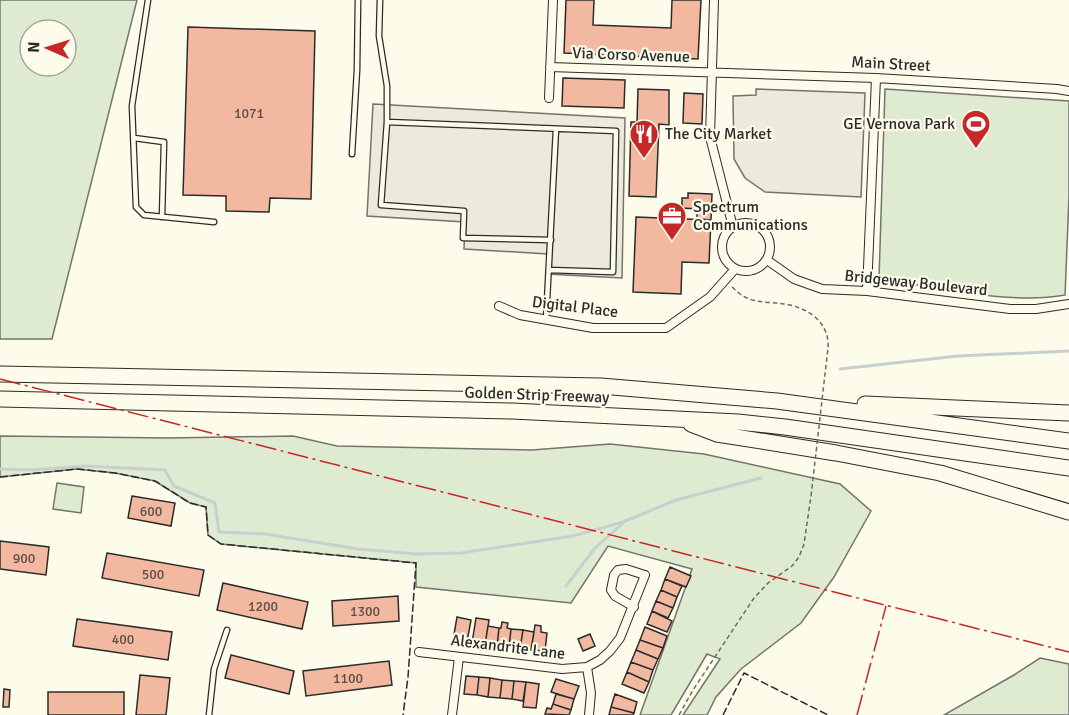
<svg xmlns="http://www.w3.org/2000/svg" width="1069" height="715" font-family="Signika,sans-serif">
  <rect width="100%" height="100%" fill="#fdfbea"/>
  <path fill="#deebd1" stroke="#74746e" stroke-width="1.5" fill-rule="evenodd" d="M0 0H137L52 339H0ZM30 30H66V66H30Z
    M885 89 1069 101V197L1065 295C1009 305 936 287 879 279Z
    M0 436 169 438 293 436 337 446 532 450 610 444 704 454 840 484 871 511 834 577 801 623 741 669 716 697 707 715H683L720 659 707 654 671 715H640L692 569 608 546 571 603 416 587V563L221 544 208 535 206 507 190 503 155 481 115 473 77 469 0 477Z
    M57 483 84 487 81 513 53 509Z
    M1040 658 1069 664V715H944L1014 675Z"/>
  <path fill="#eceadb" stroke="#74746e" stroke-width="1.5" d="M756 89 865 93 861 197 765 192 745 178 734 159 733 96 756 95Z
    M373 104 625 118 622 278 547 274 548 254 464 249 465 222 367 216Z"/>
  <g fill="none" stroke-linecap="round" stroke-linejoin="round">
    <path stroke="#c7d0d0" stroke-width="3" d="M840 369 958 356 1069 351
      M0 469 31 470 86 466 165 470 174 486 215 503 219 532 265 534 358 549 417 554 461 553 573 536 623 522 676 500 761 478
      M566 586 595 548 622 524"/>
  </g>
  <path fill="#f2b8a0" stroke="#2b2b2b" stroke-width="1.5" d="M566 0H594L593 25 671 28 672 0H701L698 59 564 53Z
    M188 27 315 31 311 199 270 198 269 212 226 211V196L183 195Z
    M563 78 625 80 624 108 562 106Z
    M638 89 669 90V125L659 124 656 197 629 196 631 122H637Z
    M684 93 703 94 702 124 683 123Z
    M688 193 712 194 711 220 697 219V209L682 208V198H688Z
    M636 217 711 220 709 263 682 262 681 294 633 292Z
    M132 496 175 503 171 526 128 518Z
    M0 541 49 547 46 575 0 569Z
    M107 553 204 570 199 596 102 578Z
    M670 567 691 576 686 587 665 579Z
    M665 579 682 586 677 597 661 590Z
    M223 583 308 602 302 629 217 610Z
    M661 590 677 597 673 608 656 601Z
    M398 596 399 621 333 626 332 601Z
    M656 601 673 608 668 618 652 611Z
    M652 611 672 621 667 632 647 624Z
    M457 617 471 620 467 642 453 640Z
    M476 618 489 620 485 645 472 643Z
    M77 619 172 632 168 660 73 646Z
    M502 622 508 623 507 628 511 629 509 647 497 646 499 628H501Z
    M535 625 541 626V632L547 633 545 651 531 650Z
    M488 626 499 628 497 646 485 645Z
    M645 627 667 636 663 648 640 640Z
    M511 629 523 630 520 649 509 647Z
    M523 630 534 632 531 650 520 649Z
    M590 634 595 646 583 651 578 639Z
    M640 640 663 648 658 659 636 650Z
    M636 650 658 659 653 670 631 662Z
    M231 655 294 671 289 694 225 678Z
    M389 661 392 685 306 696 303 671Z
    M631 662 653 670 649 682 627 672Z
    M627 672 649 682 644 693 622 684Z
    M140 675 170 678 166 715H136Z
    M466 676 479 677 477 695 464 694Z
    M479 677 490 678 488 697 477 695Z
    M490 678 502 680 500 698 488 697Z
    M556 679 579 686 574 699 551 692Z
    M502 680 514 681 512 699 500 698Z
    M514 681 526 682 523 701 512 699Z
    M526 682 539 684 536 708 523 707Z
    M4 689 10 690 9 707H3Z
    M48 692H124V715H48Z
    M556 694 574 699 571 710 553 704Z
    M615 694 637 702 634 713 611 707Z
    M553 704 571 710 569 715 545 714 547 708 551 709Z
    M611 707 634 713 633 715H609Z"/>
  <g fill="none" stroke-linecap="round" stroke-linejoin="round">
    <g stroke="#2b2b2b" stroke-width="7">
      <path id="lane" d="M148 0 132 106 136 207 144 215 214 222
        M380 0 379 36 387 86V122
        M134 138 164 142 162 217
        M352 154 357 70 358 0
        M549 270 613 272 616 131 387 122 381 205 464 211 463 238 551 240
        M546 320 556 129
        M209 715 214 669 227 630"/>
    </g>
    <g stroke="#2b2b2b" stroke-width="10">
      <path id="street" d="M714 0 710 137 733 227
        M550 67 876 78 1057 89 1069 91
        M549 98 553 0
        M722 247a24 24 0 1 1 48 0a24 24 0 1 1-48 0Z
        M767 260 794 279 822 289 867 291 1010 309H1036L1069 304
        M867 291 876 78
        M499 306 520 315 593 328H666L710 297 735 269
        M419 652 562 669 587 667 600 660 610 651 620 638 645 575 626 569 618 570 614 575 611 590 615 596 634 607
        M587 667 591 693 589 715
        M452 715 459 657"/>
    </g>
    <g stroke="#2b2b2b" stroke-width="17">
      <path id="highway" d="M0 374 601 386 777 401 1069 441
        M0 399 512 411 738 422 785 427 1069 468
        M865 404 1069 413
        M691 424 717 434 836 453 940 473 1069 512"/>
    </g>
    <path stroke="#6a6964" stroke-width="1.5" stroke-dasharray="4.5 3" stroke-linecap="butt" d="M732 287C737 291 741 296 747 298 758 303 772 302 784 304 807 307 830 322 828 348
      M679 715 693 690 754 598 768 583 792 566 799 557 804 544 811 496"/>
    <use href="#lane" stroke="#fdfbea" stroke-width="4.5"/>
    <use href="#street" stroke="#fdfbea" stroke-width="8"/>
    <use href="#highway" stroke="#fdfbea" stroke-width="15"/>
    <path stroke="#6a6964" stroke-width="1.5" stroke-dasharray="4.5 3" stroke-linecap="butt" d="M811 496 828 348"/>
    <path stroke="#2b2b2b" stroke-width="1.5" stroke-dasharray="8 3" stroke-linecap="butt" d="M0 477 77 469 115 473 155 481 190 503 206 507 208 535 221 544 416 563 408 677 403 715
      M723 715 744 673 828 715"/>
    <path stroke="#c62828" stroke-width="1.5" stroke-dasharray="21 4.5 3 4.5" stroke-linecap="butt" d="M0 379 1069 652
      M857 715 886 606"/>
  </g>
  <defs>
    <g id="stadium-pin" transform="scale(1.5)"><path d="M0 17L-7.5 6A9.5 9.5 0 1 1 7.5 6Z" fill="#c62828" stroke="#fdfbea"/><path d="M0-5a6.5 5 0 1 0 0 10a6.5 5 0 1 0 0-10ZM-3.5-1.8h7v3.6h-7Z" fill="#fff"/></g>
    <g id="restaurant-pin" transform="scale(1.5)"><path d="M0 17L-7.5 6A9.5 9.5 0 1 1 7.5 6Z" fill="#c62828" stroke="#fdfbea"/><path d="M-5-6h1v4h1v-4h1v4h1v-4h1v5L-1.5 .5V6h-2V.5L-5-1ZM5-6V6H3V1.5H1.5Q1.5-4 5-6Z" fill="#fff"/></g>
    <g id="office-pin" transform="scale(1.5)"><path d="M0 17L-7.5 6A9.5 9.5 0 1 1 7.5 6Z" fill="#c62828" stroke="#fdfbea"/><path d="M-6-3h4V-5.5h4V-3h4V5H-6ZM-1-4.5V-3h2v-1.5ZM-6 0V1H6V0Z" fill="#fff"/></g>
  </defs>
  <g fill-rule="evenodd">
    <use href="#stadium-pin" x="976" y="124"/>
    <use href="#restaurant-pin" x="644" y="134"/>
    <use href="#office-pin" x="672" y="216"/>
  </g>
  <g text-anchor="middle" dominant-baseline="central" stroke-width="4.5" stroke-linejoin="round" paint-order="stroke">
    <g font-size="14" fill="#5d4e48">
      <text x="249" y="113">1071</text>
      <text x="151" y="511">600</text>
      <text x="24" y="558">900</text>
      <text x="153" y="574">500</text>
      <text x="263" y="606">1200</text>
      <text x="365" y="611">1300</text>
      <text x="123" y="639">400</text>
      <text x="348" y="678">1100</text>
    </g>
    <g font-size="16" fill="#2b2b2b" stroke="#fdfbea">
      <text transform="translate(631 55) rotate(2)">Via Corso Avenue</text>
      <text transform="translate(891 64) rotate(3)">Main Street</text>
      <text transform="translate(916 283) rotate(6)">Bridgeway Boulevard</text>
      <text transform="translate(575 307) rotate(7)">Digital Place</text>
      <text transform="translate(537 395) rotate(2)">Golden Strip Freeway</text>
      <text transform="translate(508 647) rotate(7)">Alexandrite Lane</text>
    </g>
    <g font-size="16" fill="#2b2b2b" stroke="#fdfbea" text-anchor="start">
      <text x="955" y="124" text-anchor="end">GE Vernova Park</text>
      <text x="665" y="134">The City Market</text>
      <text x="693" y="207">Spectrum<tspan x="693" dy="18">Communications</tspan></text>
    </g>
  </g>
  <g transform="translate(48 48) rotate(273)"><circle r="28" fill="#fdfbea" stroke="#a9a89e" stroke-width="1.5"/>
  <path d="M0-4.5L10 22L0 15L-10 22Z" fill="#c62828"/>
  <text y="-9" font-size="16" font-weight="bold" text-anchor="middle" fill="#2b2b2b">N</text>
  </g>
</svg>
